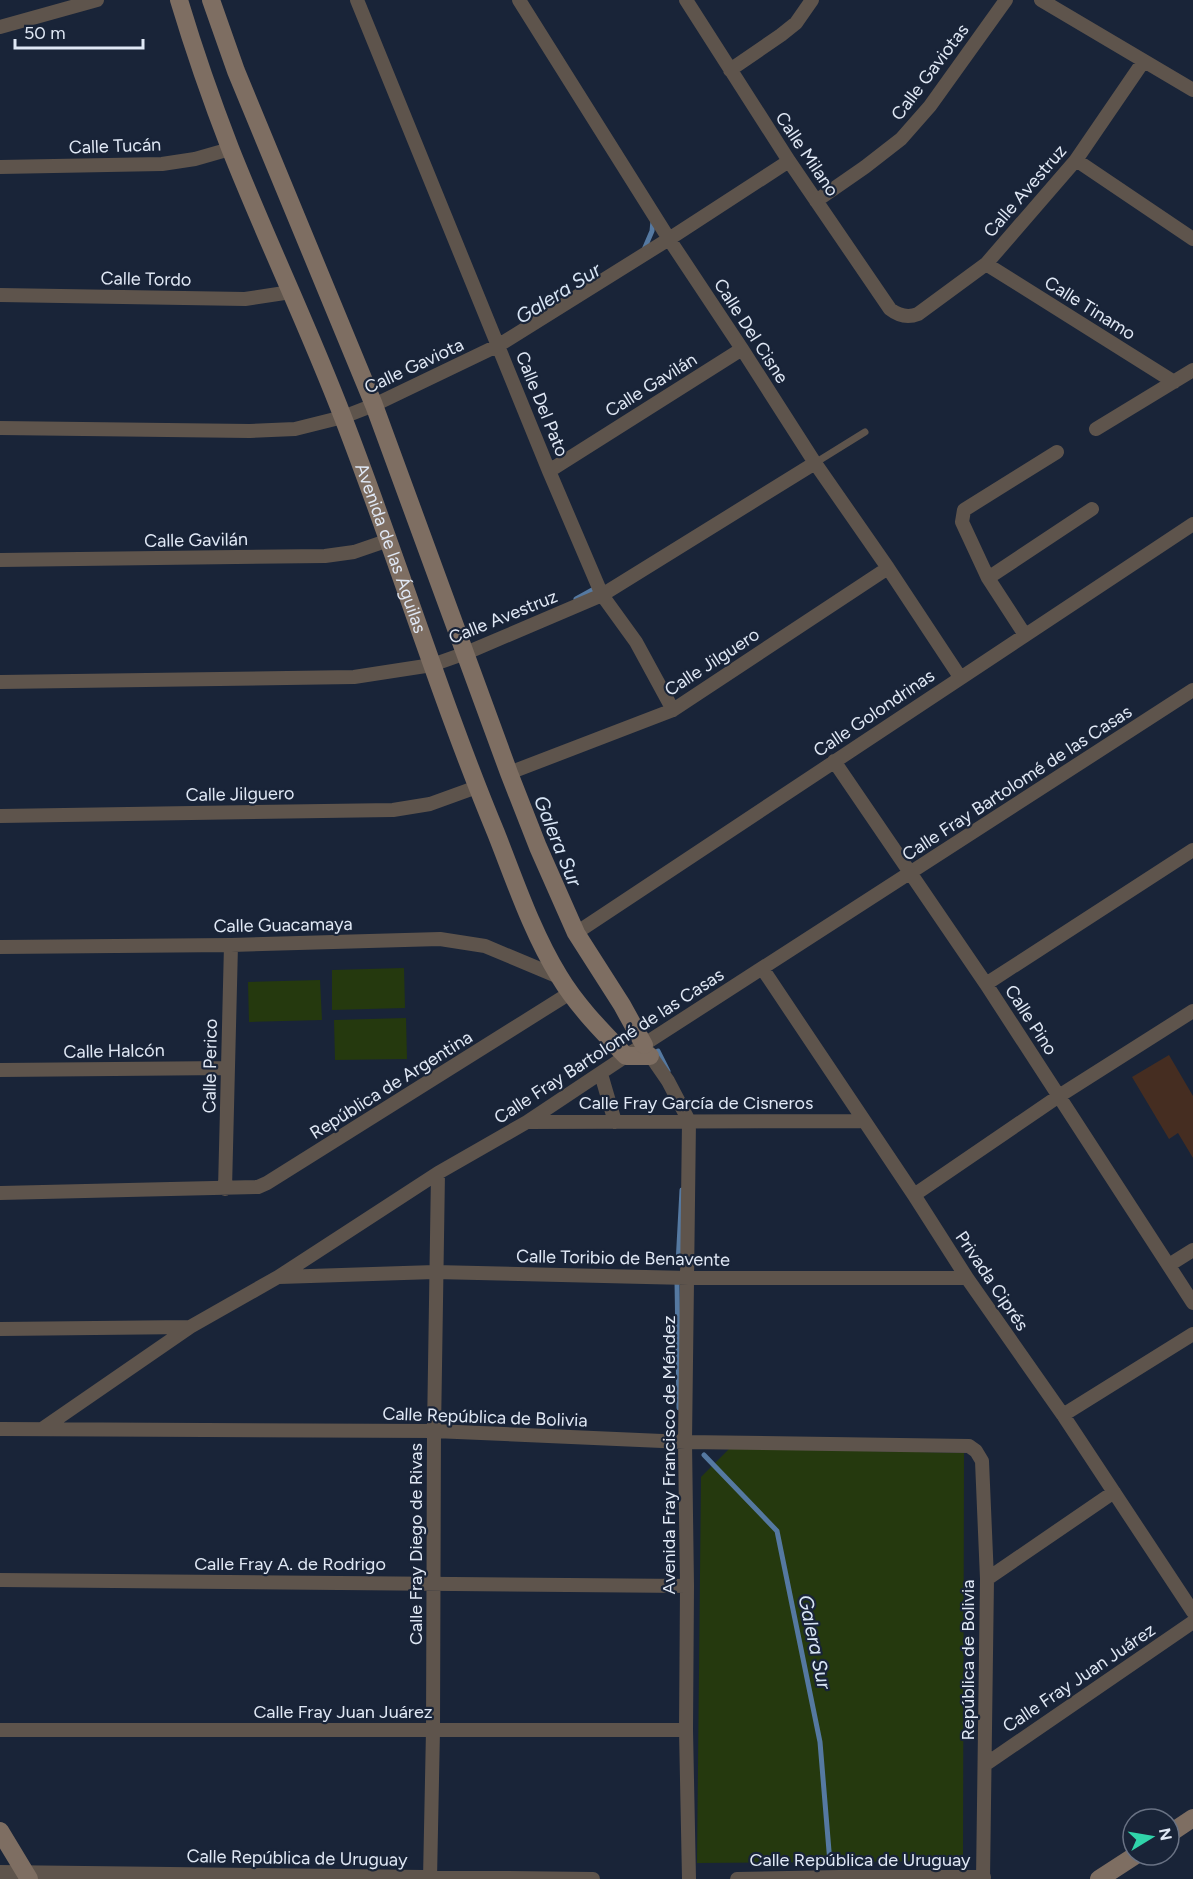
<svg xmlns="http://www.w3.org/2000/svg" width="1193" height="1879" font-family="Figtree,sans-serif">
  <rect width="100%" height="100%" fill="#192438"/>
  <path fill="#25390e" d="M404 968 405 1008 332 1010V970Z
    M320 980 322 1020 249 1022 248 982Z
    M406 1018 407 1059 335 1060 334 1020Z
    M730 1448 964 1453 963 1861 697 1863 701 1477Z"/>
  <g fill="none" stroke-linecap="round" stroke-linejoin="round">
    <path stroke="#5579a1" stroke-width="5" d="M643 252 652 231 653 221
      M576 599 596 588
      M658 1051 668 1071
      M678 1264 682 1190
      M677 1281 679 1408
      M704 1455 777 1531 820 1742 830 1863"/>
  </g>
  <path fill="#452d21" d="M1169 1055 1193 1096V1158L1178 1133 1169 1139 1132 1077Z"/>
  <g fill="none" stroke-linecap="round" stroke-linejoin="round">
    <path stroke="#5e544c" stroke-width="7" d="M815 463 865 432"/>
    <path stroke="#5e544c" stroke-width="14" d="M357 0 549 471 602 595 636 642 673 710
      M519 0 669 239 742 349 815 463 888 568 960 677
      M686 0 789 161 890 309C899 316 908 318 918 314L986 264 1076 160 1143 62
      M1041 0 1193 90
      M0 27 97 0
      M730 70 781 35 796 23 812 0
      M1076 160 1193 239
      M0 167 162 164 195 159 230 149
      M816 201 865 167 901 139 930 106 1006 0
      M986 264 1174 382
      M0 295 245 299 291 292
      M0 428 250 431 295 429 343 417 374 405 499 345 669 239 789 161
      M1096 429 1193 370
      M549 471 742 349
      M0 560 325 556 354 552 389 540
      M988 578 1092 509
      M1025 635 988 578 962 522 964 510 1057 452
      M0 682 354 677 432 665 466 653 602 595 815 463
      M834 761 986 984 1193 1303
      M509 773 673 710 888 568
      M0 816 393 810 430 804 477 787
      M576 933 1193 524
      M0 947 231 945 440 939 485 946 559 977
      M762 968 914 1195 967 1278 1063 1415 1193 1612
      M986 984 1193 850
      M646 1049 668 1081 689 1121 685 1442 687 1586 686 1730 689 1879
      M0 1070 228 1068
      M601 1074 615 1122
      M527 1122 864 1121
      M225 1189 231 945
      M0 1193 258 1187 267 1183 570 993
      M914 1195 1059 1096 1193 1011
      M1169 1265 1193 1250
      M279 1277 435 1272 688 1278H967
      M0 1329 190 1327
      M1063 1415 1193 1334
      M0 1429 434 1431 685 1442 969 1446 976 1451 982 1461 987 1579 983 1879
      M42 1429 190 1327 278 1277 438 1173 527 1122 626 1056 1193 690
      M987 1579 1114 1492
      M0 1580 687 1586
      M0 1730H686
      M986 1764 1193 1622
      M0 1872 593 1879
      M430 1879 433 1730 434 1431 438 1173
      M737 1879 840 1877H984"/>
    <g stroke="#7e6e62" stroke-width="18">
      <path id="s1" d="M179 0C194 50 211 99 230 148 266 239 309 328 344 420 397 557 440 698 496 833 515 881 532 932 559 976 577 1006 602 1031 626 1056H650"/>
      <path d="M211 0 236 71 374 405 509 773 538 847 576 933 622 1005 644 1045"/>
      <path d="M0 1831 29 1879"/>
      <path d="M1169 1834 1193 1818"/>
      <path d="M1099 1879 1136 1855"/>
    </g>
  </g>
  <g text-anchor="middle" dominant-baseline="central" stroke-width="4.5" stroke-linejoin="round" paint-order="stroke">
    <g font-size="18" fill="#e0e8f5" stroke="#192438">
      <text transform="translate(930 72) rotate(-53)">Calle Gaviotas</text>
      <text transform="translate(115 146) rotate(-2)">Calle Tucán</text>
      <text transform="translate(807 154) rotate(56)">Calle Milano</text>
      <text transform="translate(1025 191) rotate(-49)">Calle Avestruz</text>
      <text transform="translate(146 279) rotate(1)">Calle Tordo</text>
      <text transform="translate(1090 308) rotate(32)">Calle Tinamo</text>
      <text transform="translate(751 331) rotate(57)">Calle Del Cisne</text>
      <text transform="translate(414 366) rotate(-25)">Calle Gaviota</text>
      <text transform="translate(651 385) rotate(-32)">Calle Gavilán</text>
      <text transform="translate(542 404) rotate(68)">Calle Del Pato</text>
      <text transform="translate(196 540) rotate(-1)">Calle Gavilán</text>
      <text stroke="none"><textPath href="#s1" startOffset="588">Avenida de las Águilas</textPath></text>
      <text transform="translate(503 617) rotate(-22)">Calle Avestruz</text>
      <text transform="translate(712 662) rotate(-33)">Calle Jilguero</text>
      <text transform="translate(874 713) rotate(-34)">Calle Golondrinas</text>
      <text transform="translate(1017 783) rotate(-33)">Calle Fray Bartolomé de las Casas</text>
      <text transform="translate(240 794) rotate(-1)">Calle Jilguero</text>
      <text transform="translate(283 925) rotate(-1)">Calle Guacamaya</text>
      <text transform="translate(1031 1020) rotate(57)">Calle Pino</text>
      <text transform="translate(609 1046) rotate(-33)">Calle Fray Bartolomé de las Casas</text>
      <text transform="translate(114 1051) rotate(-1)">Calle Halcón</text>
      <text transform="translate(210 1066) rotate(-89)">Calle Perico</text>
      <text transform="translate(391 1085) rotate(-32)">República de Argentina</text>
      <text x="696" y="1103">Calle Fray García de Cisneros</text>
      <text transform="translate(623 1258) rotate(1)">Calle Toribio de Benavente</text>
      <text transform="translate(992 1281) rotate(56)">Privada Ciprés</text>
      <text transform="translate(485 1417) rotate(2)">Calle República de Bolivia</text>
      <text transform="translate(669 1455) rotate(-90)">Avenida Fray Francisco de Méndez</text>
      <text transform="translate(416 1544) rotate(-90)">Calle Fray Diego de Rivas</text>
      <text x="290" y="1564">Calle Fray A. de Rodrigo</text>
      <text transform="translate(968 1660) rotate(-90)">República de Bolivia</text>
      <text transform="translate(1079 1678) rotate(-34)">Calle Fray Juan Juárez</text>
      <text x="343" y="1712">Calle Fray Juan Juárez</text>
      <text transform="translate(297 1858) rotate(1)">Calle República de Uruguay</text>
      <text x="860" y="1860">Calle República de Uruguay</text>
    </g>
    <g font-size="20" font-style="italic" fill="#d8e5f5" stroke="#192438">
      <text transform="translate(558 293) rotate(-32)">Galera Sur</text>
      <text transform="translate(558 841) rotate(68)">Galera Sur</text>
      <text transform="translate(815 1642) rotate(78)">Galera Sur</text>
    </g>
  </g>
  <g transform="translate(1151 1837) rotate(79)"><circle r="28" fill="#192438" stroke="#697284" stroke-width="1.5"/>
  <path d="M0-4.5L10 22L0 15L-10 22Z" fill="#30d4aa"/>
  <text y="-9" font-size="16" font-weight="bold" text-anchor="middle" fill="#e0e8f5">N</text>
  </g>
  <path d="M15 39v9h128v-9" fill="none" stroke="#e0e8f5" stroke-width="3"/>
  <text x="24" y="39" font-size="18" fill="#e0e8f5" stroke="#192438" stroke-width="4.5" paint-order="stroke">50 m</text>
</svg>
